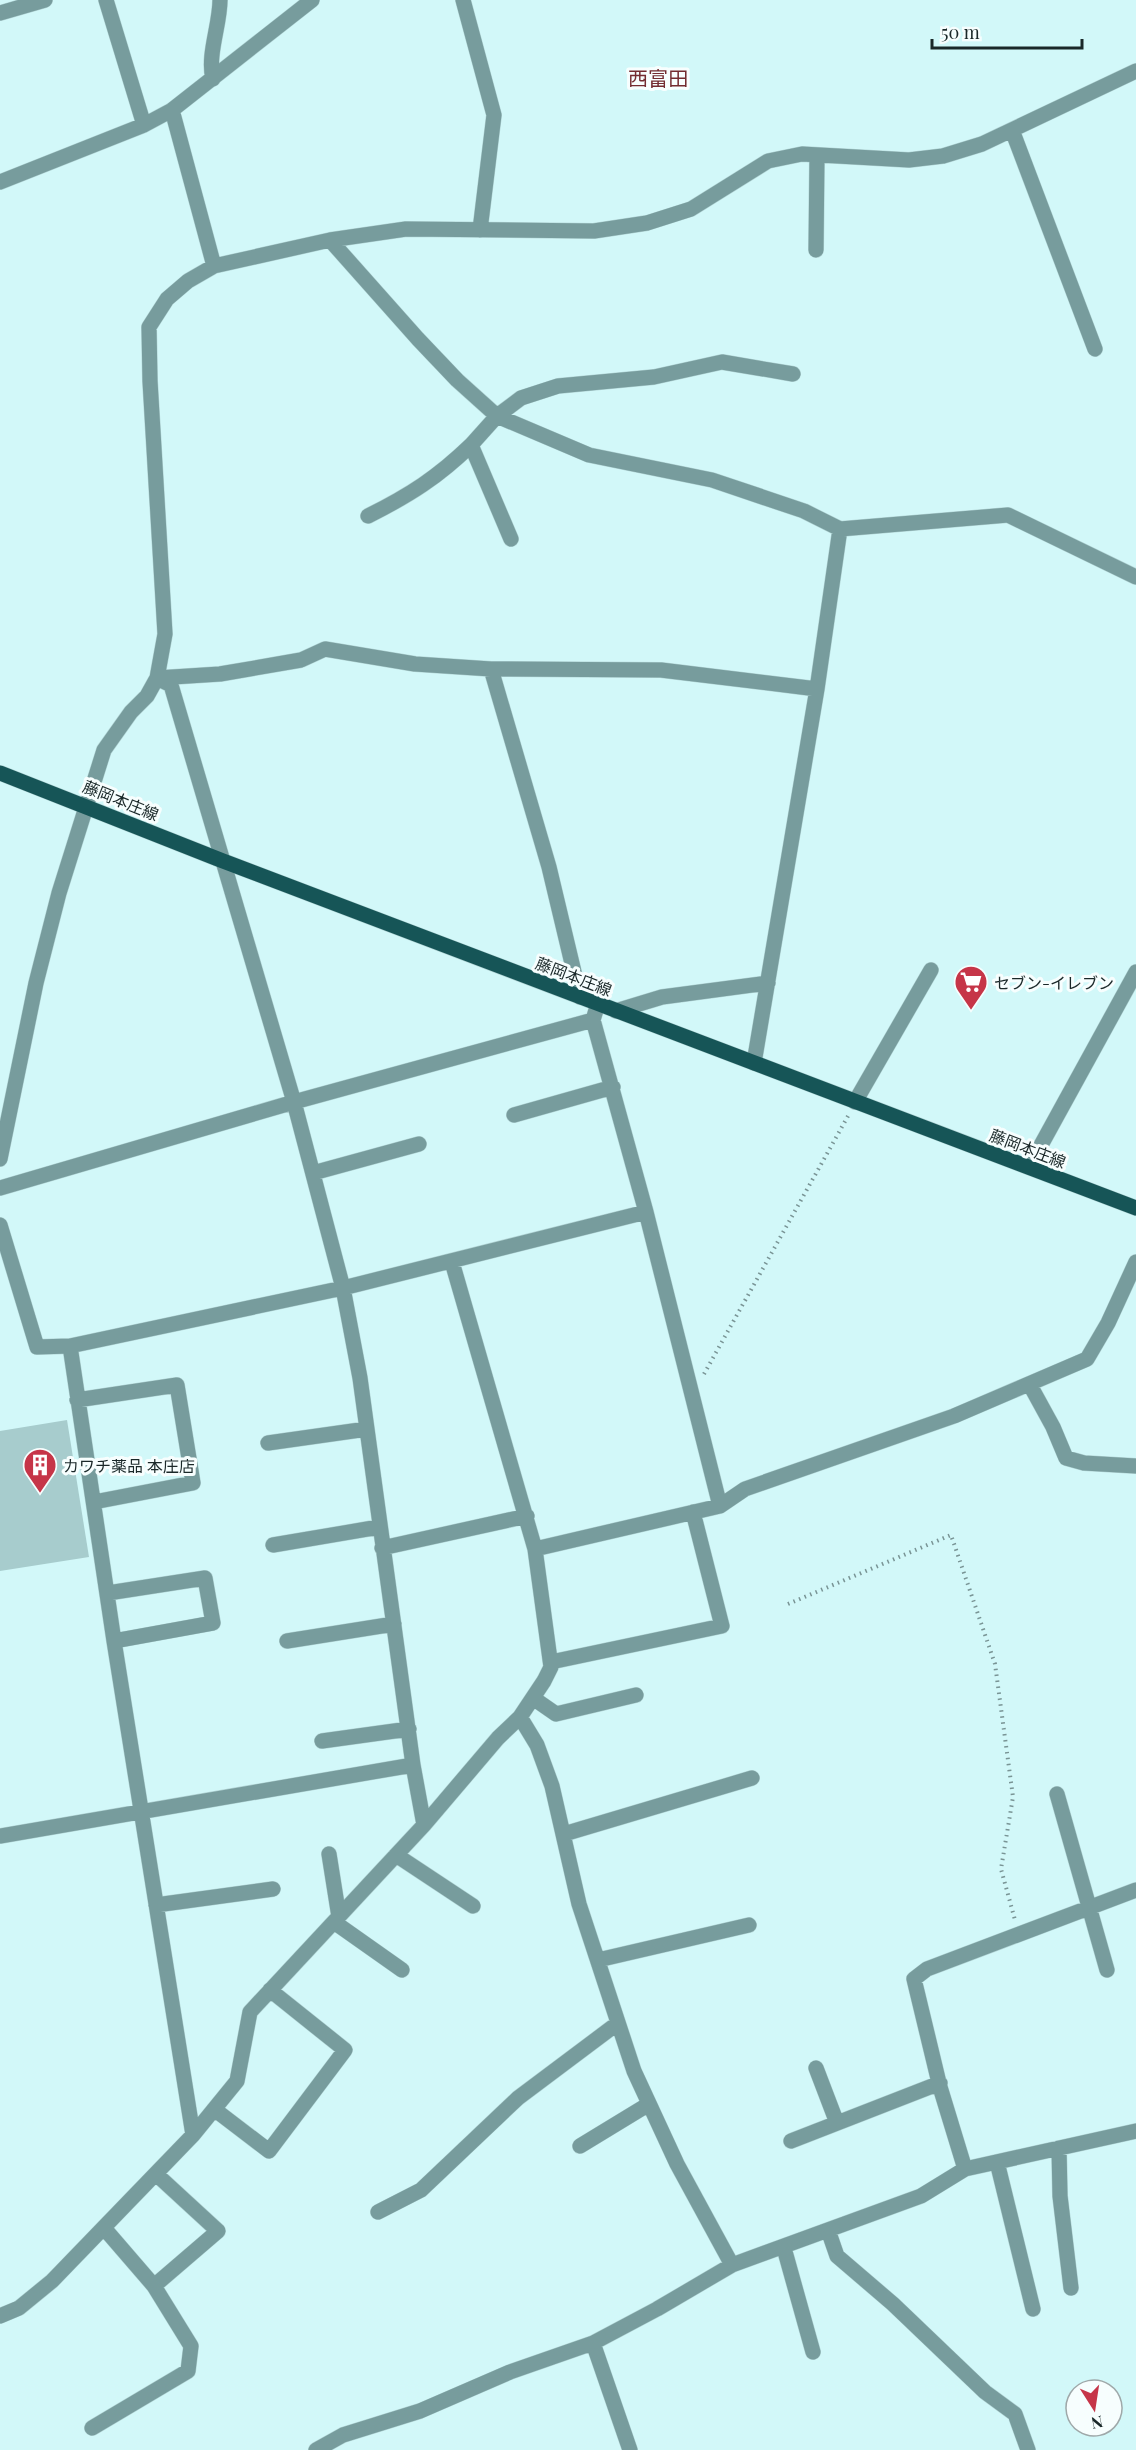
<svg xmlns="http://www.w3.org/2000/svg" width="1136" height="2450" font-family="'Playfair Display','Noto Sans JP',serif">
  <rect width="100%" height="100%" fill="#d2f8f9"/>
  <path fill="#a7cccd" d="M67 1420 89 1557 0 1571V1431Z"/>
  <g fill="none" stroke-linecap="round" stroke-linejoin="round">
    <g stroke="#b1d3d4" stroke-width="16">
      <path id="minor" d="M106 0 144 125
        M463 0 494 115 480 230
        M0 13 45 0
        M213 79C207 55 220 25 220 0
        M172 110 214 266
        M1012 130 1095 349
        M0 182 144 125 172 110 312 0
        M330 240 418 339 457 380 497 416 589 455 712 480 804 511 840 529 1008 515 1136 577
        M816 250 817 156
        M368 516C410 495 438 477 471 445
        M511 539 471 445 497 416 521 398 558 386 654 377 722 362 793 374
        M491 669 549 867 580 997
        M157 678 171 685 294 1102 343 1288 360 1378 413 1765
        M157 678 220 674 301 660 325 649 415 664 491 669 661 670 817 689
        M616 1011 662 997 768 983
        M754 1063 817 689 840 529
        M855 1102 931 970
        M514 1115 613 1087
        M0 1159 36 983 59 893 104 750 131 712 147 696 157 678 165 634 150 381 149 327 167 299 188 281 214 266 330 240 406 229 594 231 647 223 691 209 768 161 802 154 909 160 943 156 982 144 1136 71
        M1029 1167 1136 972
        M313 1173 419 1144
        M0 1188 294 1102 593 1020 596 1010
        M646 1212 720 1506
        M0 1225 37 1347 70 1346 114 1641 193 2135
        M70 1346 343 1288 646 1212 593 1020
        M1030 1385 1053 1427 1066 1458 1084 1463 1136 1466
        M77 1400 177 1385 193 1483 94 1502
        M268 1443 367 1429
        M273 1545 379 1527
        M382 1548 527 1516
        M535 1549 720 1506 745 1489 954 1416 1087 1359 1108 1323 1136 1262
        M108 1593 205 1578 213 1623 114 1641
        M287 1641 394 1624
        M551 1662 722 1626 693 1512
        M533 1698 556 1714 636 1695
        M520 1717 537 1745 552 1786 579 1904 634 2071 677 2164 732 2265
        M322 1741 409 1729
        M1057 1794 1107 1970
        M564 1834 752 1778
        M0 1836 413 1765 424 1825
        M329 1854 339 1917
        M396 1855 473 1906
        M156 1905 273 1889
        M334 1922 402 1970
        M598 1960 749 1925
        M816 2068 837 2123
        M214 2109 269 2151 345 2050 270 1990
        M791 2141 940 2083
        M580 2146 649 2104
        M1059 2148 1060 2196 1071 2288
        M997 2162 1033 2309
        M965 2169 940 2087 914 1979 927 1969 1136 1890
        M378 2212 421 2190 518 2098 618 2023
        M828 2230 837 2256 893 2304 985 2392 1015 2414 1028 2450
        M784 2248 813 2352
        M154 2286 218 2231 156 2174
        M0 2316 19 2308 52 2281 193 2135 237 2081 250 2012 424 1825 498 1738 520 1717 544 1681 551 1667 535 1549 452 1262
        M593 2343 630 2450
        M92 2428 188 2371 191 2346 154 2286 104 2228
        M316 2450 343 2435 420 2411 510 2372 593 2343 657 2309 732 2265 921 2196 965 2169 1136 2131"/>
    </g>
    <g stroke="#b1d3d4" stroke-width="16">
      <path id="major" d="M0 773 223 861 1136 1208"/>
    </g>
    <path stroke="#799495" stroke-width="4" stroke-dasharray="1.5 4.5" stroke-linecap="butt" d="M704 1374 848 1116
      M788 1604 951 1535 995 1664 1013 1797 1001 1869 1015 1920"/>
    <use href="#minor" stroke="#779c9d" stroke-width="15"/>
    <use href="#major" stroke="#165557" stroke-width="15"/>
  </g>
  <defs>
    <g id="supermarket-pin" transform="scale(1.725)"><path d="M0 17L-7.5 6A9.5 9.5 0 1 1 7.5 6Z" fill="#c63548" stroke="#f7fefe"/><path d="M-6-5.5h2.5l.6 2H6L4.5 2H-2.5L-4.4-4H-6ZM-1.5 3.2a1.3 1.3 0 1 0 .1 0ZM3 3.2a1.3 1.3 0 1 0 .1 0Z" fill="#fff"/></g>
    <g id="building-pin" transform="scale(1.725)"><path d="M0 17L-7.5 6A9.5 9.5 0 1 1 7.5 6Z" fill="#c63548" stroke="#f7fefe"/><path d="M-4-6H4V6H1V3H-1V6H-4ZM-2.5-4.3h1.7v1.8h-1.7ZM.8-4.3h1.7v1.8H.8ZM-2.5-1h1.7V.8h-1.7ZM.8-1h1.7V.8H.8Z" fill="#fff"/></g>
  </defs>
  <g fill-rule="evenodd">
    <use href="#supermarket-pin" x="971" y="982"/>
    <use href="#building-pin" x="40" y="1465"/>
  </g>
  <g text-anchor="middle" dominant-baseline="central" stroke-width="6" stroke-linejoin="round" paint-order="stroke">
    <g font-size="16" fill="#1a2829" stroke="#f7fefe">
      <text transform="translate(121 800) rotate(22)">藤岡本庄線</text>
      <text transform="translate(574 976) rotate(21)">藤岡本庄線</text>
      <text transform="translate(1028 1148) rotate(21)">藤岡本庄線</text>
    </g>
    <g font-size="16" fill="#1a2829" stroke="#f7fefe" text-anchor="start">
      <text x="994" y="982">セブン-イレブン</text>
      <text x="63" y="1465">カワチ薬品 本庄店</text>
    </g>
    <g font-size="20" fill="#732c31" stroke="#f7fefe">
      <text x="658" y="77">西富田</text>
    </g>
  </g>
  <g transform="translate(1094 2408) rotate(168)"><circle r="28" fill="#f7fefe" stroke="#9fa8a9" stroke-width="1.5"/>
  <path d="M0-4.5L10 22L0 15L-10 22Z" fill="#c63548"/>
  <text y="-9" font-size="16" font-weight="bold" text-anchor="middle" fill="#1a2829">N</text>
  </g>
  <path d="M932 39v9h150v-9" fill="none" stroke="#1a2829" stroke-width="3"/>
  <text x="941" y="39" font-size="18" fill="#1a2829" stroke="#f7fefe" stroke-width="4.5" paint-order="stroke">50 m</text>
</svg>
